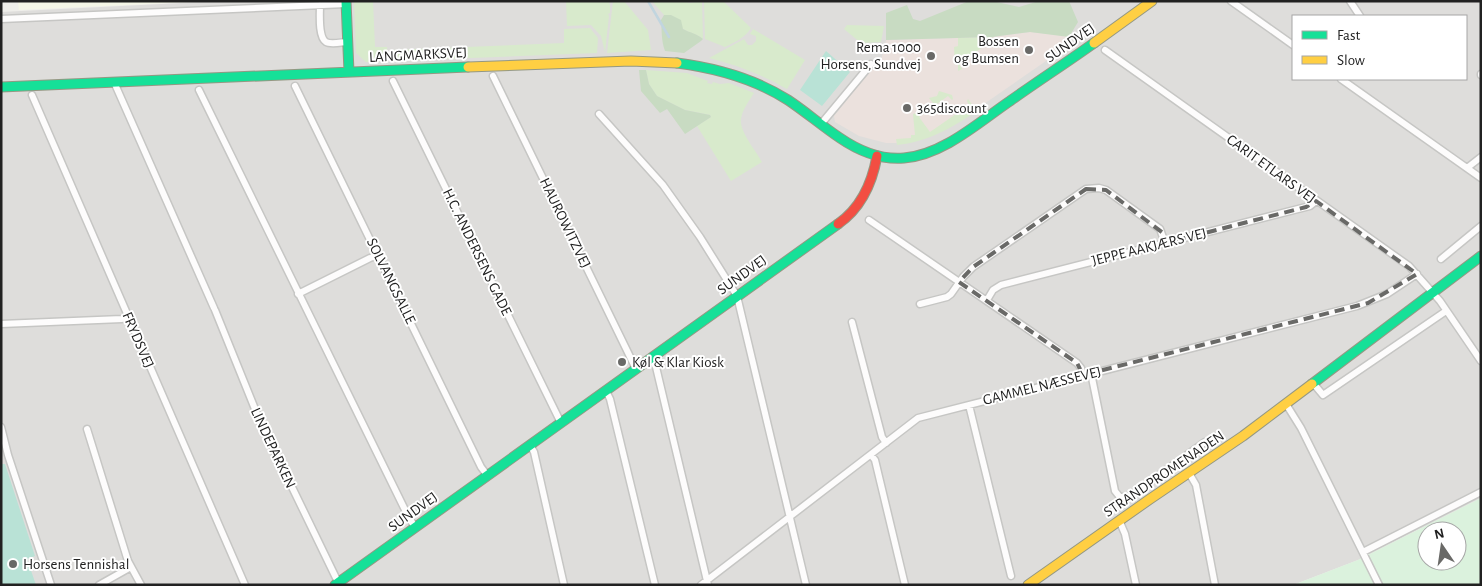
<svg xmlns="http://www.w3.org/2000/svg" width="1482" height="586" font-family="'Alegreya Sans',sans-serif">
  <rect width="100%" height="100%" fill="#efeeea"/>
  <path fill="#dedddb" fill-rule="evenodd" d="M221 1H1481V498L1358 560 1293 585H1V12ZM1293 16H1466V79H1293Z"/>
  <path fill="#ebe1dd" d="M1030 32 1067 36 1072 43 955 124 899 143H886L859 136 835 122 834 116 882 57 886 40 991 37Z"/>
  <path fill="#f5f6e7" d="M18 1H212L19 10Z"/>
  <path fill="#d8eacc" d="M354 1H373L375 47H387L388 61 366 62 356 53Z
    M566 1H611L609 3 610 5V13L608 14 609 16 605 52 601 36 591 25 567 26Z
    M613 1H624L648 30 651 50 607 53Z
    M652 1H686L689 3 702 1 703 39C697 34 693 34 687 31 680 28 676 20 671 15H664Z
    M704 1H723L751 28C745 38 735 42 725 47L705 39Z
    M847 25 884 26 881 42 861 43 844 29Z
    M590 28 598 38 597 53 393 61 392 50 564 43V29Z
    M753 29 805 60 787 89C763 75 737 65 709 58L744 39 748 45H752L756 41V36L750 34Z
    M992 37 994 39 959 64 962 69 958 71V65H955L954 47 958 46V38Z
    M646 70 687 73 708 81 707 83 712 84 713 82 720 84 729 83 754 93C749 101 742 110 741 119 739 131 756 151 762 162L731 181 697 126 711 117 710 115 685 110 657 96 649 84Z
    M939 91 952 95 953 99 952 100 948 96 919 117 930 132 969 105 967 101 968 99 977 111C952 128 927 142 897 145L896 139 911 138V135H915L913 114 917 113 933 103 929 98 937 96Z"/>
  <path fill="#c8dbc2" d="M969 1H992L1019 7 1039 1H1069L1078 22 1069 37 1030 32 992 37 886 40V13L907 5 913 19 920 21Z
    M664 15H671L681 20 683 29C690 33 696 33 703 39L701 41 684 53 665 51C661 40 662 31 661 20Z
    M639 70H646L649 84 657 96 685 110 710 115 711 117 685 134 667 109 660 113 641 91Z"/>
  <path fill="#dbf2dd" fill-rule="evenodd" d="M1481 498V585H1293L1358 560ZM1427 531H1457V561H1427Z"/>
  <path fill="#b9e2d6" d="M826 51 850 72 822 106 800 90Z
    M1 464H5L35 556 27 559 36 585H1Z"/>
  <g fill="none" stroke-linecap="round" stroke-linejoin="round">
    <path stroke="#c1d5df" stroke-width="2.5" d="M648 1 669 37"/>
    <g stroke="#c6c6c4" stroke-width="9">
      <path id="street" d="M1231 1 1293 45
        M1350 1 1360 16
        M320 5C320 14 318 37 326 42 331 45 342 42 348 42
        M1 19 346 4
        M1105 50 1409 266 1440 301 1481 361
        M1481 74V75
        M493 76 636 369
        M1341 79 1481 178
        M393 81 561 423
        M114 82 214 308
        M295 86 481 467 487 475
        M199 90 409 518 415 527
        M32 95 245 585
        M599 114 663 185 700 237 737 296 806 585
        M821 124 871 64
        M1467 168 1481 157
        M869 220 1077 363 1081 368 1083 375
        M1441 259 1481 226
        M298 294 370 258 379 255
        M987 300 993 290 1001 285 1306 207 1310 206 1316 201
        M920 304 947 297 951 294 963 277 973 267 1086 189 1099 188 1106 190 1160 229 1165 243
        M215 310 259 419 338 582
        M852 322 882 437 886 443
        M1 324 122 319 128 317
        M651 358 656 367 708 585
        M1091 373 1115 491 1119 496 1125 498 1129 497 1205 442
        M1313 383 1323 395 1446 311
        M606 391 610 399 655 585
        M1286 404 1301 428 1379 585
        M969 405 1011 576
        M1 427 8 455 51 585
        M87 429 128 561 141 585
        M530 445 534 452 564 585
        M871 455 875 460 905 585
        M1189 473 1196 485 1215 585
        M1119 520 1125 534 1136 585
        M1363 552 1481 492
        M99 585 131 567
        M701 585 918 418 1357 306 1387 294 1417 274"/>
    </g>
    <g stroke="#949883" stroke-width="11">
      <path id="fast" d="M346 1 349 72
        M677 63C716 68 755 79 788 100 806 112 822 126 840 138 859 151 881 160 904 158 943 155 979 122 1010 101 1038 81 1066 63 1094 43
        M1 87 468 67
        M1312 384 1481 256
        M335 585 838 224"/>
    </g>
    <g stroke="#949883" stroke-width="11">
      <path id="slow" d="M1094 43 1152 1
        M468 67 631 61 677 63
        M1028 585 1150 499 1243 436 1312 384"/>
    </g>
    <g stroke="#949883" stroke-width="11">
      <path id="jam" d="M838 224C861 208 872 184 877 156"/>
    </g>
    <use href="#street" stroke="#fdfcfc" stroke-width="6"/>
    <use href="#fast" stroke="#16e098" stroke-width="9"/>
    <use href="#slow" stroke="#ffcf43" stroke-width="9"/>
    <use href="#jam" stroke="#f24e42" stroke-width="9"/>
  </g>
  <path fill="none" stroke="#696967" stroke-width="4" stroke-dasharray="10 6" stroke-linejoin="round" d="M1086 189 1106 190 1163 233 1166 243 1306 207 1316 201 1417 274 1368 303 1083 375 1077 363 959 282 973 267Z"/>
  <g fill="#696967" stroke="#fff" stroke-width="2">
    <circle cx="1029" cy="50" r="5"/>
    <circle cx="931" cy="56" r="5"/>
    <circle cx="907" cy="108" r="5"/>
    <circle cx="622" cy="362" r="5"/>
    <circle cx="13" cy="564" r="5"/>
  </g>
  <g text-anchor="middle" dominant-baseline="central" stroke-width="4" stroke-linejoin="round" paint-order="stroke">
    <g font-size="15" fill="#212121" stroke="#fff" text-anchor="start">
      <text x="1019" y="41" text-anchor="end">Bossen<tspan x="1019" dy="17">og Bumsen</tspan></text>
      <text x="921" y="47" text-anchor="end">Rema 1000<tspan x="921" dy="17">Horsens, Sundvej</tspan></text>
      <text x="917" y="108">365discount</text>
      <text x="632" y="362">Køl &amp; Klar Kiosk</text>
      <text x="23" y="564">Horsens Tennishal</text>
    </g>
    <g font-size="15" fill="#212121" stroke="#fff">
      <text transform="translate(1070 43) rotate(-35)">SUNDVEJ</text>
      <text transform="translate(418 55) rotate(-3)">LANGMARKSVEJ</text>
      <text transform="translate(1271 169) rotate(36)">CARIT ETLARS VEJ</text>
      <text transform="translate(565 223) rotate(64)">HAUROWITZVEJ</text>
      <text transform="translate(1149 247) rotate(-14)">JEPPE AAKJÆRS VEJ</text>
      <text transform="translate(477 252) rotate(64)">H.C. ANDERSENS GADE</text>
      <text transform="translate(742 275) rotate(-36)">SUNDVEJ</text>
      <text transform="translate(391 281) rotate(64)">SOLVANGSALLE</text>
      <text transform="translate(138 340) rotate(67)">FRYDSVEJ</text>
      <text transform="translate(1042 386) rotate(-14)">GAMMEL NÆSSEVEJ</text>
      <text transform="translate(273 448) rotate(65)">LINDEPARKEN</text>
      <text transform="translate(1164 474) rotate(-34)">STRANDPROMENADEN</text>
      <text transform="translate(413 512) rotate(-36)">SUNDVEJ</text>
    </g>
  </g>
  <rect width="1482" height="586" fill="none" stroke="#212121" stroke-width="5"/>
  <rect x="1292" y="15" width="175" height="65" fill="#ffffff" stroke="#a6a6a6"/>
  <rect x="1302" y="31" width="25" height="8" fill="#16e098" stroke="#a6a6a6"/>
  <text x="1337" y="40" font-size="15" fill="#212121">Fast</text>
  <rect x="1302" y="56" width="25" height="8" fill="#ffcf43" stroke="#a6a6a6"/>
  <text x="1337" y="65" font-size="15" fill="#212121">Slow</text>
  <g transform="translate(1442 546) rotate(347)"><circle r="24" fill="#ffffff" stroke="#a6a6a6"/>
  <path d="M0-4L9 19L0 12L-9 19Z" fill="#696967"/>
  <text y="-8" font-size="14" font-weight="bold" text-anchor="middle" fill="#212121">N</text>
  </g>
</svg>
